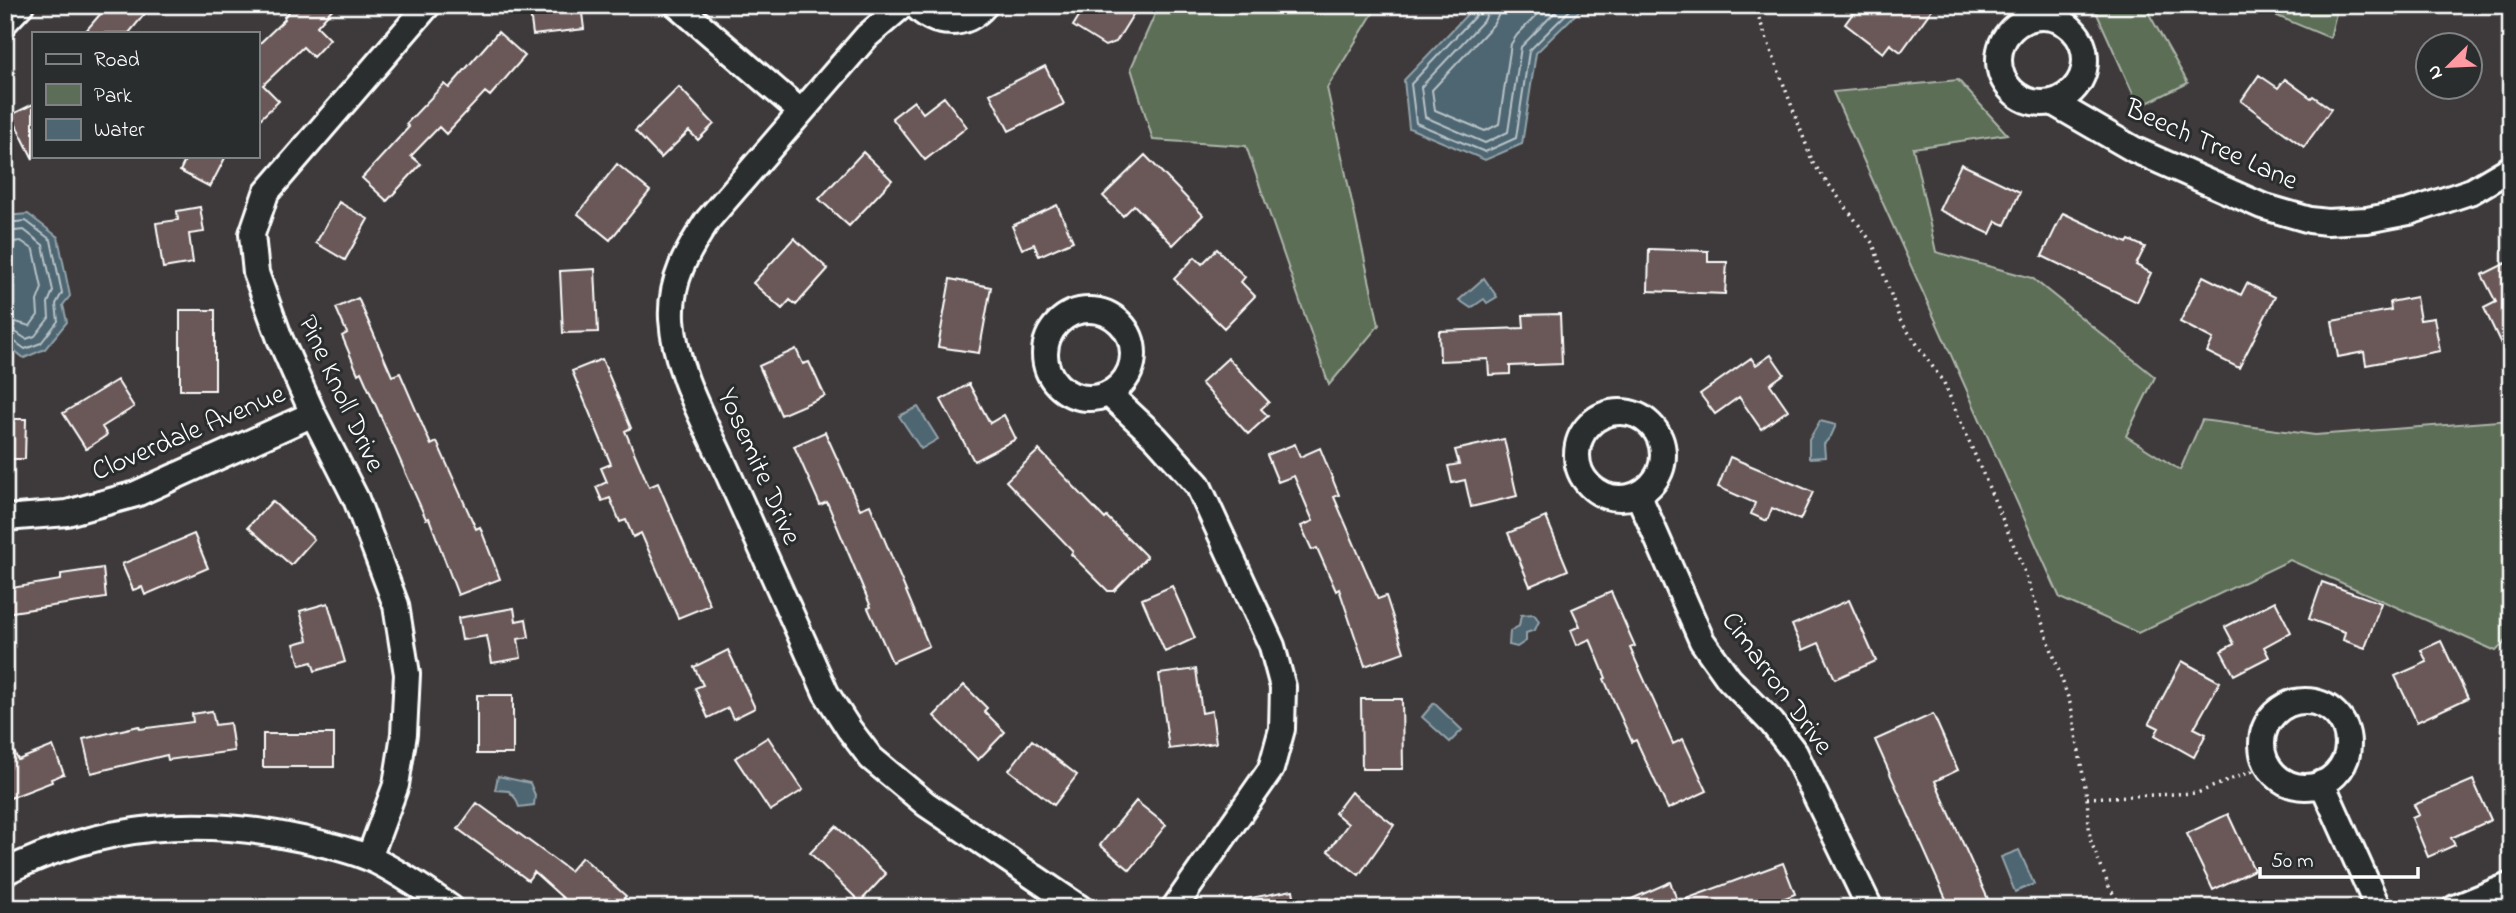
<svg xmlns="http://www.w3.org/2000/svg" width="2516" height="913" font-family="'Indie Flower',sans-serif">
  <rect width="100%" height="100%" fill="#3e3a3b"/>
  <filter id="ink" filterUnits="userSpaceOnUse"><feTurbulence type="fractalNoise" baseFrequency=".0143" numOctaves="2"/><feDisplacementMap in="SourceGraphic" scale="14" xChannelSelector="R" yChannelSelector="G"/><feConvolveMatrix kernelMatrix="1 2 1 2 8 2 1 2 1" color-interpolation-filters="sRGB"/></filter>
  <g filter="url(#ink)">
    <path fill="#5c6e57" stroke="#aeb6ab" stroke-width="2" d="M1159 5H1378L1327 88 1379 325 1329 385 1246 146 1153 140 1131 68Z
      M2093 5H2144L2188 83 2139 107Z
      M2251 5H2338L2330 38Z
      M1958 80 2007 134 1913 148 1936 252 2032 278 2155 377 2126 436 2180 470 2202 420 2315 435 2511 420V636L2496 651 2290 560 2138 633 2060 598 1833 92Z"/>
    <path fill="#4d6672" stroke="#94a3aa" stroke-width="2" d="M1476 5H1585L1536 53 1522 144 1485 160 1409 128 1404 80Z
      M28 214 58 237 70 296 63 305 67 322 45 349 24 358 5 343V216Z
      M1484 278 1497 297 1487 303 1484 299 1471 308 1459 300Z
      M918 407 938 439 921 449 899 416Z
      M1820 421 1836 425 1831 436 1824 444 1825 457 1809 458V440Z
      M1534 614 1539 621 1535 630 1526 633V641L1517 647 1509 645 1510 631 1519 626 1521 615Z
      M1434 703 1462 730 1450 742 1422 717Z
      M498 776 530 783 535 795 534 805 519 807 516 799 509 791 495 790Z
      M2019 850 2034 884 2015 892 2001 857Z"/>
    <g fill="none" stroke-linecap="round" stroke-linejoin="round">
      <path stroke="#b8c2c7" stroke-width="2" d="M1480 5 1478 13 1411 84 1416 123 1485 152 1516 138 1529 51 1575 5
        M1489 5 1485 19 1421 87 1425 117 1485 143 1508 132 1521 47 1562 5
        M1500 5 1498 16 1493 25 1432 90 1435 110 1485 131 1499 124 1511 44 1517 35 1547 5
        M5 223 26 221 51 240 62 293 56 304 58 321 41 343 25 349 11 339 5 338
        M5 232 24 230 43 245 53 291 48 303 49 318 35 336 26 339 14 331 5 329
        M5 243 21 241 34 250 42 288 37 301 38 315 30 326 5 319"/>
    </g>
    <path fill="#6b5858" stroke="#fff" stroke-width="2" d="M108 5H152L129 33H84Z
      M295 5H336L317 26 330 39 313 57 303 47 263 85 279 101 257 122V46L285 19 284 17Z
      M529 5H581L584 29 533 35Z
      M1086 5H1139L1116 42 1105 46 1073 26Z
      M1859 5H1935L1901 52 1890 44 1883 53 1845 24Z
      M498 32 525 56 490 96 485 92 446 134 439 127 411 156 421 164 387 201 362 178 409 127 406 124 444 84 449 88Z
      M1045 66 1064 104 1009 131 990 94Z
      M2259 75 2278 88 2285 79 2311 98 2313 96 2331 109 2304 147 2241 101Z
      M679 87 714 124 698 140 689 131 661 158 635 131Z
      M944 97 967 127 925 160 892 118 914 101 923 113Z
      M33 104V159L11 115Z
      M863 152 892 180 849 226 819 199Z
      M1145 155 1203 215 1173 245 1134 205 1123 216 1103 196Z
      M187 156H226L210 187 180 171Z
      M617 164 650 191 610 240 578 214Z
      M1961 164 2020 192 2005 225 1996 221 1990 234 1939 210Z
      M339 202 368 219 345 260 316 243Z
      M1057 205 1073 241 1039 256 1034 244 1022 249 1012 226Z
      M200 207 204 232 189 234 193 263 163 268 156 223 178 220 177 211Z
      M2063 213 2127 243 2129 240 2145 247 2136 265 2151 273 2137 302 2042 256Z
      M794 238 828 269 796 305 790 300 782 309 753 283Z
      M1217 249 1245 277 1241 282 1255 296 1224 328 1174 279 1195 257 1202 264Z
      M1649 249 1708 251V262H1727L1725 294 1648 291Z
      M2506 263 2511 274V365L2484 308 2496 302 2482 275Z
      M595 269 598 332 563 333 560 271Z
      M2203 276 2241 295 2247 283 2275 297 2239 368 2207 352 2213 339 2180 322Z
      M950 279 991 287 979 353 938 347Z
      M2416 297 2420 320 2434 318 2440 351 2366 365 2364 352 2338 357 2332 321 2391 310 2390 302Z
      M358 298 392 376 400 373 431 445 437 442 476 529 480 527 500 579 458 595 429 518 426 519 361 372 358 374 342 336 347 333 336 308Z
      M180 310H215V390H180Z
      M1560 314 1562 364 1510 366V374L1489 375 1488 359 1440 361 1439 331 1524 328 1523 315Z
      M796 349 803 364 809 362 825 396 781 415 759 366Z
      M1771 355 1784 374 1770 384 1788 410 1761 429 1739 397 1715 414 1700 394 1751 358 1756 365Z
      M1228 358 1269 402 1261 409 1268 416 1248 434 1201 383Z
      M602 359 631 428 625 431 649 487 658 483 710 605 678 618 641 533 633 537 626 520 620 522 610 498 602 501 596 487 607 482 601 468 611 464 572 371Z
      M117 380 134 407 102 427 107 435 86 449 63 413Z
      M969 384 990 423 1004 415 1016 439 974 461 941 400Z
      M5 419H26L25 459H5Z
      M825 432 860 509 870 505 929 646 892 662 868 608 871 607 827 502 820 505 794 446Z
      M1504 439 1517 496 1471 507 1465 480 1452 483 1448 466 1459 464 1455 450Z
      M1295 444 1300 457 1320 448 1339 495 1334 497 1378 599 1386 596 1404 652 1365 666 1339 589 1336 591 1317 548 1312 550 1301 526 1313 521 1294 476 1278 482 1267 455Z
      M1039 450 1105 519 1107 517 1147 557 1114 591H1108L1071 554 1073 551 1006 481Z
      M1730 457 1813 492 1800 520 1772 508 1767 521 1751 514 1755 503 1718 487Z
      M272 501 314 539 291 565 248 527Z
      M1546 517 1568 570 1530 586 1508 533Z
      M194 534 208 568 145 595 142 587 133 590 122 564Z
      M103 568 106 598 5 613V589L61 580V574Z
      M2322 582 2381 603 2365 648 2343 640 2345 632 2309 619Z
      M1172 586 1195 638 1165 652 1142 599Z
      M1611 592 1635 646 1630 648 1673 744 1683 739 1707 791 1668 809 1636 740 1632 742 1604 679 1606 678 1590 639 1577 645 1571 630 1580 626 1572 609Z
      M1849 600 1876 661 1835 679 1819 643 1803 650 1792 625Z
      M2275 601 2291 632 2264 647 2269 657 2234 675 2221 651 2234 644 2225 627Z
      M328 603 345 662 315 671 312 662 300 665 294 644 308 640 300 611Z
      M514 608 516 621 526 619 529 637 518 639 521 658 492 663 487 636 462 640 458 618Z
      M2441 641 2468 698 2417 722 2395 676 2427 662 2421 650Z
      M728 650 755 708 733 719 728 708 708 718 695 688 703 685 694 667Z
      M2182 661 2220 682 2194 728 2206 734 2194 757 2155 735 2159 728 2149 723Z
      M1196 669 1202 713 1212 711 1216 743 1169 749 1159 674Z
      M964 685 987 708 984 711 1005 732 978 760 934 716Z
      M477 695H513V754H477Z
      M1361 699H1402L1403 769H1362Z
      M212 711 215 725 230 723 234 751 168 760 167 755 91 773 83 739 139 726 140 729 193 722 192 714Z
      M1933 714 1958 770 1935 781 1992 908H1950L1875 740Z
      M5 733 18 760 53 746 64 774 51 779 52 782 5 800Z
      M263 734H334V767H263Z
      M768 737 803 790 770 811 735 758Z
      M1032 740 1077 775 1054 805 1009 770Z
      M2473 780 2491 820 2451 838 2455 845 2428 857 2412 818 2419 815 2414 805Z
      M1351 792 1394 825 1359 875 1328 851 1348 824 1335 813Z
      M1136 801 1166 825 1130 870 1100 845Z
      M477 803 570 871 582 857 626 896 616 908H574L534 872 528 880 458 829Z
      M2228 814 2254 870 2213 890 2186 834Z
      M836 826 886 874 860 902 810 853Z
      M1783 863 1795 894 1760 908H1611L1670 882 1678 902Z
      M1293 890 1296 908H1246L1245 899Z"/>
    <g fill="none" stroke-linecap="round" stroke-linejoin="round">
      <g stroke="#fff" stroke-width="30">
        <path id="minor" d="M677 5 800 111
          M903 5 867 36 707 221C687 252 670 280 672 319 675 371 705 422 726 469 759 543 793 618 826 693L849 729 871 758 926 804 1080 908
          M915 5C934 27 966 28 985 5
          M1999 60a43 43 0 1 1 86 0a43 43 0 1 1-86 0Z
          M5 22 21 5
          M2052 102 2135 150 2262 206 2310 220 2327 222 2367 220 2409 212 2472 191 2511 168
          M1045 354a44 44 0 1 1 88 0a44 44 0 1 1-88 0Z
          M1109 394 1156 438 1198 485 1272 646 1283 687 1282 729 1271 769 1174 908
          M1577 455a43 43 0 1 1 86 0a43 43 0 1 1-86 0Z
          M1638 494 1702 641 1729 679 1772 723 1795 753 1870 908
          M5 518 67 513 136 494 313 414
          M2262 744a43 43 0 1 1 86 0a43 43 0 1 1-86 0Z
          M2322 783 2378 908
          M369 858 396 785 404 734 407 674 396 605 356 499 313 414 280 339 256 273 252 234 266 193 428 5
          M5 872C102 824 198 816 302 839 324 844 348 849 369 858 395 869 428 892 451 908
          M2455 908 2511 885"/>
      </g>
      <path stroke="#fff" stroke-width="3.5" stroke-dasharray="2 5" stroke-linecap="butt" d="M1754 5 1813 163 1873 244 1900 320 1944 383 2023 567 2071 706 2087 798 2090 839 2110 889 2123 908
        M2087 798 2197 793 2268 765"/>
      <use href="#minor" stroke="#2a2d2e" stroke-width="24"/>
    </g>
  </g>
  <g text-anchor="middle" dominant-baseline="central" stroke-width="6" stroke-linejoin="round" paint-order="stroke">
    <g font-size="28" fill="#fff" stroke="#2a2d2e">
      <text transform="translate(2211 146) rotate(24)">Beech Tree Lane</text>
      <text transform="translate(340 394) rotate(65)">Pine Knoll Drive</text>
      <text transform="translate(189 434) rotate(-23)">Cloverdale Avenue</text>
      <text transform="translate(758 467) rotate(66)">Yosemite Drive</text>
      <text transform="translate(1776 684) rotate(54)">Cimarron Drive</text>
    </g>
  </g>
  <rect width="2516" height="913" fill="none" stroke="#2a2d2e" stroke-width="28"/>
  <rect x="14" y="14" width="2488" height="885" fill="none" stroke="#fff" stroke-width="2.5" filter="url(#ink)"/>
  <rect x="32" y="32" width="228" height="126" fill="#2a2d2e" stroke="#7f8182" stroke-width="2"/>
  <rect x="46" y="54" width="35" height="10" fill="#2a2d2e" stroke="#7f8182" stroke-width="2"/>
  <text x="94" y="66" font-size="21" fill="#ffffff">Road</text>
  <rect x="46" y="84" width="35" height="21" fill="#5c6e57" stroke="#7f8182" stroke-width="2"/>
  <text x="94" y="102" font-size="21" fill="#ffffff">Park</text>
  <rect x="46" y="119" width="35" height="21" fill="#4d6672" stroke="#7f8182" stroke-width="2"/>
  <text x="94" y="136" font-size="21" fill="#ffffff">Water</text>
  <g transform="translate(2449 66) rotate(246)"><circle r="33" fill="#2a2d2e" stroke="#7f8182" stroke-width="2"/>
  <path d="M0-5L12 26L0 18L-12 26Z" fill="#ff9aa2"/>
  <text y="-10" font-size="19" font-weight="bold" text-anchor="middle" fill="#ffffff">N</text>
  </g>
  <path d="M2260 867v10h158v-10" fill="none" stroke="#ffffff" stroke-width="3.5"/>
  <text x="2271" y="867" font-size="21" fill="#ffffff" stroke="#2a2d2e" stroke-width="5" paint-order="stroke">50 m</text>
</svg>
